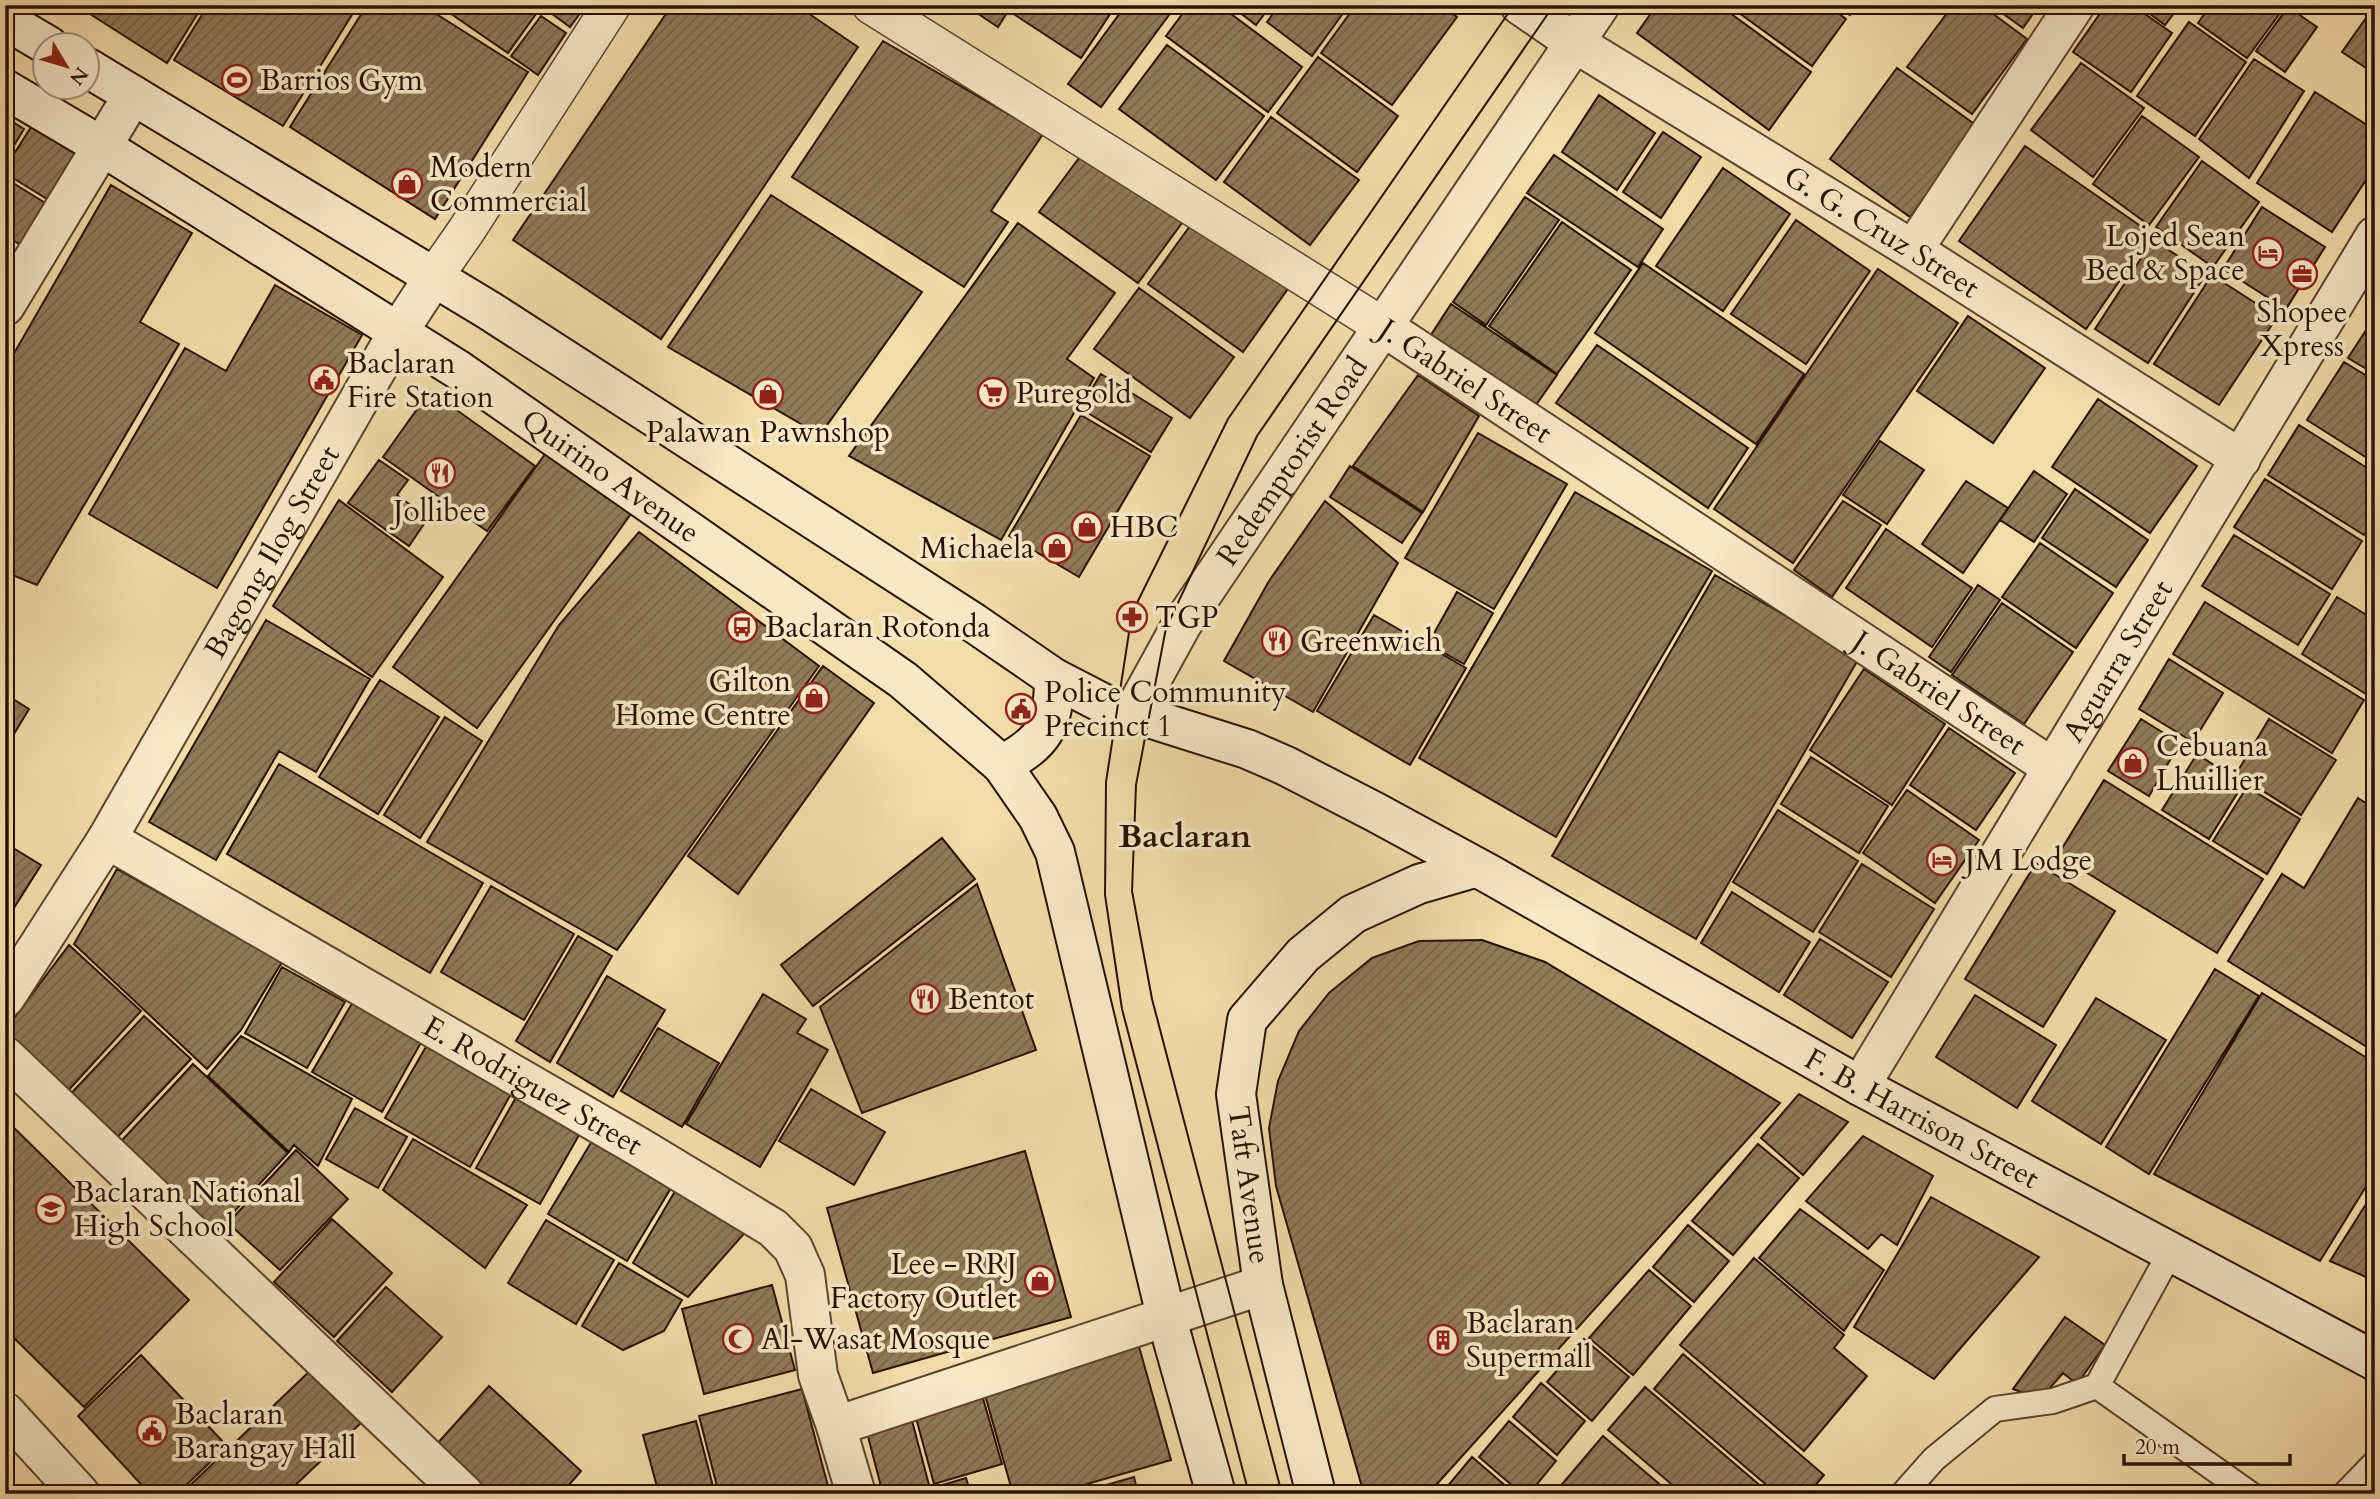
<svg xmlns="http://www.w3.org/2000/svg" width="2380" height="1499" font-family="Cardo,serif">
  <defs>
    <pattern id="building-hatch" width="6" height="6" patternUnits="userSpaceOnUse" patternTransform="scale(1.75)"><rect width="6" height="6" fill="#927a5a"/><path d="M-1 1l2-2M0 6l6-6M5 7l2-2" fill="none" stroke="#776348"/></pattern>
  </defs>
  <rect width="100%" height="100%" fill="#f2dcaa"/>
  <filter id="stains"><feTurbulence type="fractalNoise" baseFrequency=".00286" numOctaves="4"/><feColorMatrix values="0 0 0 0 .2 0 0 0 0 .09 0 0 0 0 .02 0 0 0 .5 -.17"/></filter>
  <radialGradient id="worn" r=".72"><stop offset=".6" stop-color="#630" stop-opacity="0"/><stop offset="1" stop-color="#630" stop-opacity=".3"/></radialGradient>
  <path fill="url(#building-hatch)" stroke="#2b1004" stroke-width="2" d="M76 5H203L167 63Z
    M208 5H358L283 126 174 60Z
    M367 5H422L528 72 435 219 290 127Z
    M447 5H523L536 14 508 53 444 9Z
    M540 5H586L570 27Z
    M672 5H796L858 47 661 339 513 240Z
    M965 5H1012L998 27Z
    M1018 5H1116L1081 58 1012 13Z
    M1126 5H1156L1169 15 1101 107 1068 84Z
    M1189 5H1219L1302 67 1268 112 1166 36Z
    M1230 5H1271L1256 25Z
    M1279 5H1349L1312 56 1267 22Z
    M1356 5H1441L1457 17 1392 105 1321 53Z
    M1657 5H1719L1811 72 1769 130 1637 33Z
    M1728 5H1827L1846 19 1812 66Z
    M1836 5H1857L1850 15Z
    M1953 5H1981L2027 39 1972 114 1907 67Z
    M1991 5H2039L2023 28Z
    M2106 5H2132L2172 33 2131 92 2073 52Z
    M2138 5H2180L2165 25Z
    M2211 5H2286L2247 58 2198 23Z
    M2288 7 2317 27 2285 72 2256 51Z
    M2373 8 2375 9V74L2342 52Z
    M541 16 566 33 538 75 511 56Z
    M2189 22 2246 62 2195 136 2137 96Z
    M883 41 1043 134 991 211 1008 222 964 287 792 177Z
    M1167 45 1264 116 1216 180 1119 109Z
    M1318 57 1398 116 1357 172 1277 113Z
    M2254 59 2304 91 2249 178 2199 139Z
    M2081 63 2144 108 2093 177 2031 130Z
    M1897 68 1977 126 1910 217 1830 159Z
    M2315 92 2375 130V166L2332 232 2257 183Z
    M1599 95 1655 133 1617 190 1562 152Z
    M2142 116 2199 157 2149 225 2093 184Z
    M5 117 24 129 5 160Z
    M1271 117 1359 180 1310 245 1224 182Z
    M35 121 86 155 55 204 5 173V168Z
    M1663 132 1701 157 1661 218 1623 192Z
    M2025 146 2152 234 2086 329 1959 241Z
    M1554 155 1663 229 1638 267 1527 193Z
    M1079 158 1187 216 1138 283 1039 212Z
    M2202 161 2259 202 2213 267 2156 227Z
    M1723 168 1790 214 1723 311 1656 266Z
    M5 178 50 206 24 247 5 235Z
    M111 185 192 233 140 322 179 344 37 585 5 572V369Z
    M771 195 922 292 820 435 668 347Z
    M1525 197 1559 220 1486 325 1453 302Z
    M2262 207 2325 247 2286 309 2223 269Z
    M1195 219 1292 283 1243 352 1148 284Z
    M1796 220 1870 271 1806 364 1731 314Z
    M1562 222 1631 270 1557 374 1489 326Z
    M1018 223 1115 293 1067 359 1094 378 1001 540 849 456Z
    M2153 240 2206 274 2148 363 2095 329Z
    M5 245 13 250 5 262Z
    M1643 263 1804 374 1756 444 1595 333Z
    M1878 269 1958 323 1793 563 1714 509Z
    M2212 275 2277 317 2219 405 2154 364Z
    M275 285 362 335 217 588 89 514 185 348 226 371Z
    M1139 288 1234 357 1190 418 1094 349Z
    M1451 304 1557 375 1531 412 1427 341Z
    M1968 316 2045 368 1993 443 1917 391Z
    M2374 318H2375V374L2348 358Z
    M1597 345 1748 448 1708 508 1556 403Z
    M2344 362 2375 381V463L2307 420Z
    M1101 374 1172 418 1151 452 1080 408Z
    M1418 375 1479 416 1423 512 1353 466Z
    M430 391 535 466 487 531 383 457Z
    M2098 399 2197 466 2150 533 2052 467Z
    M1081 415 1150 456 1079 577 1009 536Z
    M2299 425 2375 473V518L2364 535 2268 475Z
    M1478 433 1567 484 1494 609 1405 558Z
    M1880 441 1924 470 1887 524 1843 495Z
    M548 450 633 511 477 728 393 667Z
    M379 460 408 480 397 495 428 518 409 546 348 503Z
    M1350 466 1422 513 1402 543 1330 497Z
    M2034 471 2067 494 2034 542 2000 520Z
    M2265 479 2362 541 2332 589 2234 527Z
    M1966 481 2008 508 1963 573 1922 544Z
    M2075 489 2148 540 2116 587 2042 538Z
    M1575 492 1712 571 1556 837 1419 758Z
    M339 500 443 577 372 677 273 606Z
    M1325 501 1398 563 1313 712 1224 661 1269 581Z
    M1843 501 1881 525 1832 597 1794 570Z
    M1886 529 1972 588 1932 647 1846 588Z
    M639 532 819 666 617 950 427 842 559 625Z
    M2234 535 2330 594 2298 645 2202 586Z
    M2040 543 2113 593 2076 648 2002 597Z
    M1715 575 1859 658 1696 939 1552 856Z
    M1978 585 2000 600 1951 672 1929 657Z
    M1457 592 1493 613 1464 664 1428 644Z
    M2337 597 2375 620V687L2369 696 2302 654Z
    M2205 602 2364 700 2332 753 2173 654Z
    M2002 603 2073 652 2024 724 1952 675Z
    M1374 615 1466 668 1410 765 1317 711Z
    M266 620 370 679 316 772 279 751 216 860 149 822Z
    M2169 659 2223 693 2193 742 2139 709Z
    M823 666 874 703 738 894 688 856Z
    M1864 669 1945 724 1892 805 1810 750Z
    M380 680 439 717 378 814 319 777Z
    M5 694 29 709 5 749Z
    M445 717 482 741 420 838 384 815Z
    M2141 719 2180 743 2149 796 2108 771Z
    M2269 719 2336 760 2301 815 2236 774Z
    M1949 728 2015 773 1976 830 1910 785Z
    M2197 754 2243 784 2209 839 2162 810Z
    M1811 757 1888 806 1859 853 1781 804Z
    M279 764 483 883 430 973 227 854Z
    M2104 780 2263 879 2217 953 2058 855Z
    M2247 787 2300 819 2267 874 2213 841Z
    M1907 790 1979 840 1935 903 1863 853Z
    M2358 798 2375 809V1052L2228 961 2282 874 2304 888Z
    M1778 810 1858 861 1813 932 1733 882Z
    M942 838 975 879 813 1006 781 965Z
    M5 843 41 865 5 922Z
    M2036 863 2115 911 2043 1027 1965 979Z
    M1862 864 1934 909 1891 977 1819 932Z
    M117 869 282 962 241 1030 207 1069 74 944Z
    M977 884 1036 1050 862 1113 820 1007Z
    M491 886 574 934 524 1020 441 972Z
    M1732 892 1810 942 1779 992 1701 943Z
    M578 936 612 956 550 1062 516 1041Z
    M1820 939 1888 982 1852 1038 1784 995Z
    M1482 940 1545 962 1780 1103 1428 1494H1364L1276 1186 1269 1128 1278 1081 1299 1031 1329 993 1372 958 1419 941Z
    M69 945 141 1011 65 1094 5 1039V1030Z
    M282 967 345 1002 307 1068 245 1033Z
    M2215 969 2259 996 2149 1174 2106 1147Z
    M607 976 665 1010 613 1097 557 1063Z
    M2262 993 2375 1063V1172L2320 1261 2154 1174Z
    M763 994 806 1019 797 1033 828 1050 760 1167 686 1124Z
    M1975 995 2056 1045 2017 1108 1936 1057Z
    M2096 998 2166 1040 2101 1144 2032 1101Z
    M354 1000 423 1039 382 1112 312 1072Z
    M144 1016 191 1059 110 1145 63 1102Z
    M658 1028 719 1063 682 1127 621 1091Z
    M241 1036 352 1099 318 1166 294 1145 289 1152 208 1076Z
    M431 1038 516 1085 470 1167 385 1118Z
    M193 1064 288 1153 209 1239 113 1150Z
    M811 1089 885 1132 854 1185 779 1141Z
    M519 1092 583 1128 540 1204 476 1168Z
    M1799 1094 1848 1122 1803 1175 1761 1138Z
    M355 1108 407 1137 378 1188 326 1159Z
    M5 1119 189 1300 84 1407 5 1329Z
    M595 1136 674 1183 627 1261 548 1214Z
    M1863 1136 1933 1176 1897 1245 1881 1234 1868 1249 1806 1201Z
    M413 1139 527 1205 485 1268 383 1190Z
    M1758 1144 1799 1178 1733 1255 1692 1221Z
    M296 1150 348 1199 280 1270 228 1223Z
    M1025 1151 1071 1317 873 1373 827 1208Z
    M678 1186 749 1228 688 1297 633 1263Z
    M2375 1190V1281L2330 1261Z
    M1931 1197 2039 1257 1934 1379 1854 1327Z
    M1800 1209 1884 1270 1844 1331 1759 1258Z
    M332 1219 392 1273 334 1337 274 1282Z
    M546 1220 614 1260 576 1324 508 1283Z
    M1688 1225 1729 1261 1694 1302 1653 1267Z
    M1754 1258 1844 1335 1834 1348 1867 1376 1804 1451 1680 1345Z
    M619 1263 682 1300 664 1331 623 1350 582 1326Z
    M1649 1270 1691 1306 1633 1375 1589 1338Z
    M772 1285 795 1370 704 1394 682 1309Z
    M386 1287 442 1337 392 1392 337 1341Z
    M2065 1317 2105 1345 2077 1384 2063 1373 2040 1399 2013 1389Z
    M1584 1339 1629 1377 1592 1421 1547 1382Z
    M1138 1343 1171 1460 1052 1494H1013L983 1388Z
    M1683 1354 1824 1475 1808 1494H1777L1654 1389Z
    M141 1355 227 1446 177 1494H150L78 1416Z
    M314 1367 364 1420 286 1494H181Z
    M1541 1383 1585 1421 1557 1455 1513 1417Z
    M489 1386 581 1471 561 1494H490L436 1445Z
    M1645 1387 1770 1494H1683L1608 1430Z
    M980 1388 1002 1464 934 1484 913 1407Z
    M802 1389 828 1486 799 1494H719L699 1416Z
    M910 1413 929 1485 897 1494H883L865 1425Z
    M696 1421 715 1494H659L643 1435Z
    M1509 1421 1556 1461 1529 1494H1522L1479 1457Z
    M1603 1436 1671 1494H1564L1558 1489Z
    M1472 1457 1515 1494H1441Z
    M1134 1477 1138 1494H1075Z
    M966 1478 971 1494H912Z"/>
  <g fill="none" stroke-linecap="round" stroke-linejoin="round">
    <g stroke="#5d432e" stroke-width="28">
      <path id="service" d="M2097 1386 2250 1494
        M1903 1494 1934 1459 1995 1409 2053 1401 2097 1386 2170 1253
        M2345 1494 2375 1463"/>
    </g>
    <g stroke="#5d432e" stroke-width="40">
      <path id="pedestrian" d="M871 5 1382 326
        M434 277 466 231 612 5"/>
    </g>
    <g stroke="#5d432e" stroke-width="42">
      <g id="minor">
        <path id="s1" d="M1520 5 1575 43 1913 250 2241 459"/>
        <path d="M1913 250 2075 5"/>
        <path d="M5 306 133 95"/>
        <path id="s2" d="M1382 326 2053 768"/>
        <path id="s3" d="M1133 713 1182 624 1600 5"/>
        <path id="s4" d="M107 839 639 1147 773 1228 793 1248 805 1275 818 1375 836 1426 856 1494"/>
        <path id="s5" d="M5 998 107 839 398 332 434 277"/>
        <path d="M5 1056 464 1494"/>
        <path id="s6" d="M1860 1086 2375 236"/>
        <path d="M5 1412 80 1494"/>
        <path d="M836 1426 1263 1285"/>
      </g>
    </g>
    <g stroke="#2b1004" stroke-width="42">
      <g id="secondary">
        <path d="M5 20 49 46"/>
        <path id="s7" d="M88 68 490 311 974 623 1054 678 1114 709 1133 713 1247 749 1286 766 1375 812 1491 875 1860 1086 2375 1361"/>
        <path id="s8" d="M5 89 103 147 457 369 903 680 1002 765 1038 817 1055 852 1166 1316 1216 1494"/>
        <path d="M1002 765C1044 742 1054 727 1054 678"/>
        <path d="M1316 1494 1263 1285 1236 1094 1247 1020 1303 955 1353 914 1419 884 1474 868"/>
      </g>
    </g>
    <use href="#service" stroke="#f7e8c8" stroke-width="24"/>
    <use href="#pedestrian" stroke="#f7e8c8" stroke-width="37"/>
    <use href="#minor" stroke="#f7e8c8" stroke-width="38"/>
    <use href="#secondary" stroke="#f7e8c8" stroke-width="38"/>
    <path stroke="#2b1004" stroke-width="2" d="M1249 1494 1122 1009 1105 895 1106 782 1132 613 1228 419 1514 5
      M1282 1494 1152 999 1132 891 1136 785 1166 628 1257 436 1554 5"/>
  </g>
  <defs>
    <g id="stadium-ring" transform="scale(1.575)"><circle r="9.5" fill="#f7e8c8" stroke="#8f2418" stroke-width="1.5"/><path d="M0-5a6.5 5 0 1 0 0 10a6.5 5 0 1 0 0-10ZM-3.5-1.8h7v3.6h-7Z" fill="#8f2418"/></g>
    <g id="shop-ring" transform="scale(1.575)"><circle r="9.5" fill="#f7e8c8" stroke="#8f2418" stroke-width="1.5"/><path d="M-5-2.5h2.3a2.7 3.5 0 0 1 5.4 0H5L5.5 6h-11ZM-1.5-2.5h3a1.5 2.3 0 0 0-3 0Z" fill="#8f2418"/></g>
    <g id="hotel-ring" transform="scale(1.575)"><circle r="9.5" fill="#f7e8c8" stroke="#8f2418" stroke-width="1.5"/><path d="M-6-4.5h1.5V1H6V5H4.5V3h-9V5H-6ZM-4 0a1.8 1.8 0 1 1 3.6 0ZM.5 0V-2.5h3Q6-2.5 6 0Z" fill="#8f2418"/></g>
    <g id="office-ring" transform="scale(1.575)"><circle r="9.5" fill="#f7e8c8" stroke="#8f2418" stroke-width="1.5"/><path d="M-6-3h4V-5.5h4V-3h4V5H-6ZM-1-4.5V-3h2v-1.5ZM-6 0V1H6V0Z" fill="#8f2418"/></g>
    <g id="civic-ring" transform="scale(1.575)"><circle r="9.5" fill="#f7e8c8" stroke="#8f2418" stroke-width="1.5"/><path d="M-.6-6.5H3V-4.5H.6V-3L4-1V1h2V6H-6V1h2V-1L-.6-3ZM-1.2 2.5V6h2.4V2.5Z" fill="#8f2418"/></g>
    <g id="supermarket-ring" transform="scale(1.575)"><circle r="9.5" fill="#f7e8c8" stroke="#8f2418" stroke-width="1.5"/><path d="M-6-5.5h2.5l.6 2H6L4.5 2H-2.5L-4.4-4H-6ZM-1.5 3.2a1.3 1.3 0 1 0 .1 0ZM3 3.2a1.3 1.3 0 1 0 .1 0Z" fill="#8f2418"/></g>
    <g id="restaurant-ring" transform="scale(1.575)"><circle r="9.5" fill="#f7e8c8" stroke="#8f2418" stroke-width="1.5"/><path d="M-5-6h1v4h1v-4h1v4h1v-4h1v5L-1.5 .5V6h-2V.5L-5-1ZM5-6V6H3V1.5H1.5Q1.5-4 5-6Z" fill="#8f2418"/></g>
    <g id="pharmacy-ring" transform="scale(1.575)"><circle r="9.5" fill="#f7e8c8" stroke="#8f2418" stroke-width="1.5"/><path d="M-2-6h4v4h4v4h-4v4h-4v-4h-4v-4h4Z" fill="#8f2418"/></g>
    <g id="bus-ring" transform="scale(1.575)"><circle r="9.5" fill="#f7e8c8" stroke="#8f2418" stroke-width="1.5"/><path d="M-5-6H5V4H4V6H2V4H-2V6H-4V4H-5ZM-3.5-4V0h7V-4ZM-3.5 1.2v1.5H-2V1.2ZM2 1.2v1.5H3.5V1.2Z" fill="#8f2418"/></g>
    <g id="school-ring" transform="scale(1.575)"><circle r="9.5" fill="#f7e8c8" stroke="#8f2418" stroke-width="1.5"/><path d="M0-5L7-2L0 1L-7-2ZM-4 1L0 2.5L4 1V4Q0 6-4 4Z" fill="#8f2418"/></g>
    <g id="mosque-ring" transform="scale(1.575)"><circle r="9.5" fill="#f7e8c8" stroke="#8f2418" stroke-width="1.5"/><path d="M3.5-4.9A6 6 0 1 0 3.5 4.9A5 5 0 1 1 3.5-4.9Z" fill="#8f2418"/></g>
    <g id="building-ring" transform="scale(1.575)"><circle r="9.5" fill="#f7e8c8" stroke="#8f2418" stroke-width="1.5"/><path d="M-4-6H4V6H1V3H-1V6H-4ZM-2.5-4.3h1.7v1.8h-1.7ZM.8-4.3h1.7v1.8H.8ZM-2.5-1h1.7V.8h-1.7ZM.8-1h1.7V.8H.8Z" fill="#8f2418"/></g>
  </defs>
  <g fill-rule="evenodd">
    <use href="#stadium-ring" x="237" y="80"/>
    <use href="#shop-ring" x="407" y="184"/>
    <use href="#hotel-ring" x="2268" y="253"/>
    <use href="#office-ring" x="2302" y="274"/>
    <use href="#civic-ring" x="324" y="380"/>
    <use href="#supermarket-ring" x="993" y="393"/>
    <use href="#shop-ring" x="768" y="394"/>
    <use href="#restaurant-ring" x="440" y="473"/>
    <use href="#shop-ring" x="1087" y="527"/>
    <use href="#shop-ring" x="1057" y="548"/>
    <use href="#pharmacy-ring" x="1132" y="617"/>
    <use href="#bus-ring" x="742" y="627"/>
    <use href="#restaurant-ring" x="1277" y="641"/>
    <use href="#shop-ring" x="814" y="698"/>
    <use href="#civic-ring" x="1021" y="709"/>
    <use href="#shop-ring" x="2133" y="763"/>
    <use href="#hotel-ring" x="1942" y="860"/>
    <use href="#restaurant-ring" x="925" y="999"/>
    <use href="#school-ring" x="51" y="1209"/>
    <use href="#shop-ring" x="1040" y="1281"/>
    <use href="#mosque-ring" x="738" y="1339"/>
    <use href="#building-ring" x="1443" y="1340"/>
    <use href="#civic-ring" x="152" y="1431"/>
  </g>
  <g text-anchor="middle" dominant-baseline="central" stroke-width="7" stroke-linejoin="round" paint-order="stroke">
    <g font-size="30" fill="#2b1004" stroke="#f7e8c8" text-anchor="start">
      <text x="260" y="80">Barrios Gym</text>
      <text x="430" y="167">Modern<tspan x="430" dy="34">Commercial</tspan></text>
      <text x="2245" y="236" text-anchor="end">Lojed Sean<tspan x="2245" dy="34">Bed &amp; Space</tspan></text>
      <text x="2302" y="312" text-anchor="middle">Shopee<tspan x="2302" dy="34">Xpress</tspan></text>
      <text x="347" y="363">Baclaran<tspan x="347" dy="34">Fire Station</tspan></text>
      <text x="1016" y="393">Puregold</text>
      <text x="768" y="432" text-anchor="middle">Palawan Pawnshop</text>
      <text x="440" y="511" text-anchor="middle">Jollibee</text>
      <text x="1110" y="527">HBC</text>
      <text x="1034" y="548" text-anchor="end">Michaela</text>
      <text x="1155" y="617">TGP</text>
      <text x="765" y="627">Baclaran Rotonda</text>
      <text x="1300" y="641">Greenwich</text>
      <text x="791" y="681" text-anchor="end">Gilton<tspan x="791" dy="34">Home Centre</tspan></text>
      <text x="1044" y="692">Police Community<tspan x="1044" dy="34">Precinct 1</tspan></text>
      <text x="2156" y="746">Cebuana<tspan x="2156" dy="34">Lhuillier</tspan></text>
      <text x="1965" y="860">JM Lodge</text>
      <text x="948" y="999">Bentot</text>
      <text x="74" y="1192">Baclaran National<tspan x="74" dy="34">High School</tspan></text>
      <text x="1017" y="1264" text-anchor="end">Lee - RRJ<tspan x="1017" dy="34">Factory Outlet</tspan></text>
      <text x="1466" y="1323">Baclaran<tspan x="1466" dy="34">Supermall</tspan></text>
      <text x="761" y="1339">Al-Wasat Mosque</text>
      <text x="175" y="1414">Baclaran<tspan x="175" dy="34">Barangay Hall</tspan></text>
    </g>
    <g font-size="30" fill="#2b1004" stroke="#f7e8c8">
      <text stroke="none"><textPath href="#s1" startOffset="427">G. G. Cruz Street</textPath></text>
      <text stroke="none"><textPath href="#s2" startOffset="100">J. Gabriel Street</textPath></text>
      <text stroke="none"><textPath href="#s3" startOffset="298">Redemptorist Road</textPath></text>
      <text stroke="none"><textPath href="#s8" startOffset="719">Quirino Avenue</textPath></text>
      <text stroke="none"><textPath href="#s5" startOffset="520">Bagong Ilog Street</textPath></text>
      <text stroke="none"><textPath href="#s6" startOffset="497">Aguarra Street</textPath></text>
      <text stroke="none"><textPath href="#s2" startOffset="667">J. Gabriel Street</textPath></text>
      <text stroke="none"><textPath href="#s4" startOffset="492">E. Rodriguez Street</textPath></text>
      <text stroke="none"><textPath href="#s7" startOffset="2119">F. B. Harrison Street</textPath></text>
      <text transform="translate(1249 1185) rotate(82)">Taft Avenue</text>
    </g>
    <g font-size="33" font-weight="bold" fill="#2b1004" stroke="#f7e8c8">
      <text x="1185" y="836">Baclaran</text>
    </g>
  </g>
  <rect width="2380" height="1499" fill="none" stroke="#f2dcaa" stroke-width="28"/>
  <rect x="7" y="7" width="2366" height="1485" fill="none" stroke="#2b1004" stroke-width="3.5"/>
  <rect x="14" y="14" width="2352" height="1471" fill="none" stroke="#2b1004" stroke-width="2"/>
  <g transform="translate(66 66) rotate(128)"><circle r="33" fill="#f7e8c8" stroke="#a5927a" stroke-width="2"/>
  <path d="M0-5L12 26L0 18L-12 26Z" fill="#8f2418"/>
  <text y="-10" font-size="19" font-weight="bold" text-anchor="middle" fill="#2b1004">N</text>
  </g>
  <path d="M2124 1454v10h166v-10" fill="none" stroke="#2b1004" stroke-width="3.5"/>
  <text x="2135" y="1454" font-size="21" fill="#2b1004" stroke="#f7e8c8" stroke-width="5" paint-order="stroke">20 m</text>
  <rect width="100%" height="100%" filter="url(#stains)"/>
  <rect width="100%" height="100%" fill="url(#worn)"/>
</svg>
